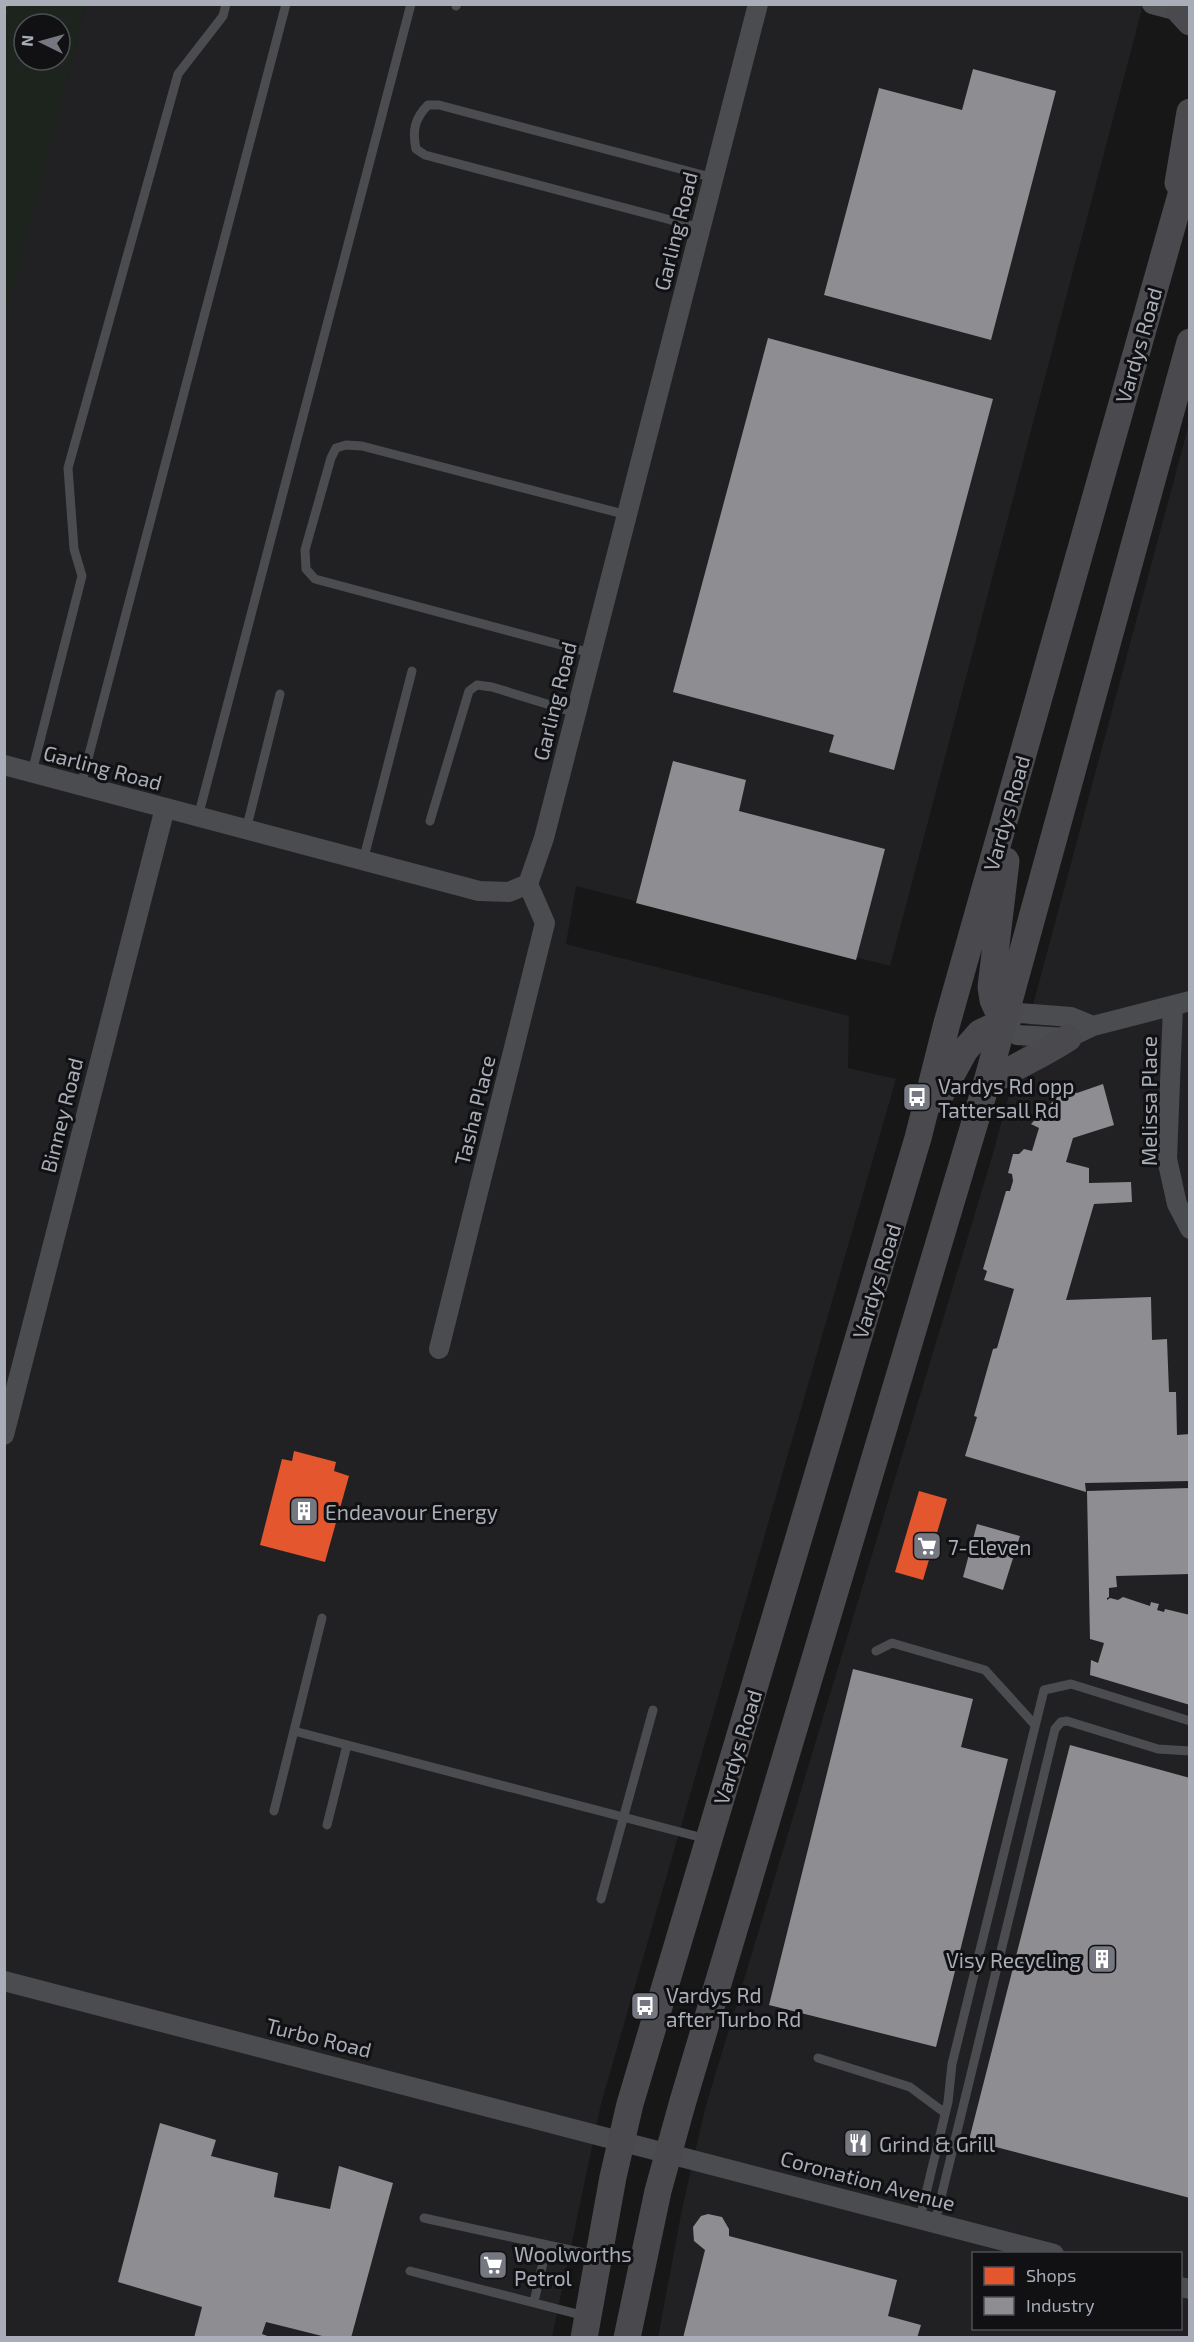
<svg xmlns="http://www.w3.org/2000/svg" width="1194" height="2342" font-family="'Exo 2',sans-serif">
  <rect width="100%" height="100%" fill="#171717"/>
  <path fill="#212123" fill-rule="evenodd" d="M86 5H1143L890 966 576 886 566 944 849 1016 848 1068 896 1079 601 2104 552 2337H5L4 318Z
    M1189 424V2337L658 2338 682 2209 705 2109 994 1150ZM974 2254H1180V2328H974Z"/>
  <path fill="#1d241e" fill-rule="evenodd" d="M5 4 86 5 5 318 4 5ZM24 24H60V60H24Z"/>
  <path fill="#e4572e" d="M294 1451 336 1462 334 1471 349 1476 325 1562 260 1545 282 1459 292 1461Z
    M919 1491 947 1499 923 1580 895 1572Z"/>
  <path fill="#8d8d92" d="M973 69 1056 91 991 340 824 295 879 88 962 110Z
    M768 338 993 399 894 770 829 752 834 735 673 692Z
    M673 761 746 780 739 811 885 849 856 960 636 903Z
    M1103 1084 1114 1125 1073 1138 1066 1162 1089 1168V1183L1131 1182 1132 1202 1094 1204 1066 1300 1151 1297 1152 1340 1167 1339 1169 1392H1176L1177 1435 1190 1434V1481L1085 1483 1086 1492 965 1456 977 1417 974 1416 993 1349 997 1348 1014 1289 984 1280 987 1271 983 1269 1006 1191H1010L1013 1181 1012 1174 1008 1173 1013 1154H1019L1024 1149 1032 1151 1039 1128 1031 1124 1065 1089 1077 1093Z
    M1190 1488V1574L1116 1576 1117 1587 1109 1588V1597L1107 1598V1600L1110 1598 1118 1600 1123 1597 1150 1606 1151 1602 1159 1604 1157 1610 1164 1612 1165 1609 1190 1615V1705L1090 1675 1091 1660 1098 1663 1104 1643 1090 1639 1087 1491Z
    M977 1524 1020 1536 1003 1590 963 1577Z
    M853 1669 973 1699 961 1747 1008 1759 936 2047 769 2005Z
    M1070 1745 1190 1778V2198L969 2140Z
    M160 2123 216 2140 211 2156 278 2173 274 2197 330 2209 339 2166 393 2183 351 2338H330L266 2322 262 2334 273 2338H194L202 2307 118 2282Z
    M708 2214 722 2217 729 2229V2236L897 2280 888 2316 921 2325 917 2338H683L705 2250 694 2241 693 2227 701 2216Z"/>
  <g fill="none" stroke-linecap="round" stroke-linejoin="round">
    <path stroke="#4d4e52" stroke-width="4" stroke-dasharray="3 4.5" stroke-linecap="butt" d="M4 14 6 4"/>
    <path stroke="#4b4c50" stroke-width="9" d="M456 6 457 4
      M701 228 425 155 416 149C412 130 415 118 428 105H439L714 178
      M591 653 315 579 306 569 305 550 331 458 336 448 346 445 362 446 627 515
      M32 772 82 576 74 549 68 468 178 74 223 16 226 4
      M81 785 286 4
      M198 817 411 4
      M430 821 469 691 477 685 492 687 576 713
      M246 830 280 694
      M363 861 412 671
      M876 1651 892 1643 985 1670 1035 1725
      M294 1731 707 1839
      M274 1811 322 1618
      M327 1825 347 1745
      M601 1899 653 1710
      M818 2058 910 2087 945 2113
      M424 2218 598 2256
      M920 2218 948 2102 952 2064 1044 1690 1071 1684 1190 1721
      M935 2222 1055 1729 1061 1722 1067 1721 1158 1749 1190 1751
      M410 2271 585 2316
      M534 2302 547 2245"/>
    <path stroke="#4b4c50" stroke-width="20" d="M1152 4 1190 14
      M4 765 479 891 509 892 528 884 544 838 758 4
      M1173 1006 1167 1159 1177 1204 1190 1229
      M1093 1026 1071 1017 1019 1013 1003 1022 1017 1035 1068 1038 1093 1026 1190 1001
      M439 1349 545 923 528 884
      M4 1435 165 808
      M4 1981 1054 2254
      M1180 2287 1190 2289"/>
    <path stroke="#4a4a4e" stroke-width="27" d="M1190 5 1180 11 1190 22
      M1178 183 1190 112
      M1003 1022 993 1000 991 987 1006 861
      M986 1085C1012 1067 1041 1056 1068 1038
      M938 1099 965 1050 980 1033 1003 1022
      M584 2338 613 2177 630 2104 918 1138 947 1023 1190 163
      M627 2338 658 2191 683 2101 986 1085 1190 342"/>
  </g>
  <defs>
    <g id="bus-square" transform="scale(1.5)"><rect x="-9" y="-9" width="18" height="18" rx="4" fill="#757880" stroke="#111113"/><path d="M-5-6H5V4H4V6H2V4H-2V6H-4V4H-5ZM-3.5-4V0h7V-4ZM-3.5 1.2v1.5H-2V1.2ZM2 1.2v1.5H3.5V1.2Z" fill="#fff"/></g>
    <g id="building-square" transform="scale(1.5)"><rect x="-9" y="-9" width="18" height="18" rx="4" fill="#757880" stroke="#111113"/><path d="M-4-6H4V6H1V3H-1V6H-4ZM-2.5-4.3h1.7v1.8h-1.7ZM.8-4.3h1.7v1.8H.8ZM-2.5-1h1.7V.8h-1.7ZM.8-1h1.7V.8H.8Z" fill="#fff"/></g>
    <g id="supermarket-square" transform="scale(1.5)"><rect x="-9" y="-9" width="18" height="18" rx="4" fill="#757880" stroke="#111113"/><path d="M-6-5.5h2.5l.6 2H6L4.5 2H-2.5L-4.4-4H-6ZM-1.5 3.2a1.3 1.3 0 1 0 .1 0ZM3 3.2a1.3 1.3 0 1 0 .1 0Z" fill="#fff"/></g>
    <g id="restaurant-square" transform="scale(1.5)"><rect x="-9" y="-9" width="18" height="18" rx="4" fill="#757880" stroke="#111113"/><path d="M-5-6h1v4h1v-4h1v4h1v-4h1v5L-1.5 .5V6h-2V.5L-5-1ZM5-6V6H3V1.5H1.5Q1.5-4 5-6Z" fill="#fff"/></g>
  </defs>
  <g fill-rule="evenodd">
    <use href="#bus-square" x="917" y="1097"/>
    <use href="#building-square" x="304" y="1511"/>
    <use href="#supermarket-square" x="927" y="1546"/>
    <use href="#building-square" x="1102" y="1959"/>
    <use href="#bus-square" x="645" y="2006"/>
    <use href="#restaurant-square" x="858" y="2143"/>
    <use href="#supermarket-square" x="493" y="2265"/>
  </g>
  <g text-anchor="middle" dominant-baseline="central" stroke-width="6" stroke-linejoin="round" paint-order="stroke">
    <g font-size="21" fill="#a8adb8" stroke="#111113">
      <text transform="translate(675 231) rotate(-76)">Garling Road</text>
      <text transform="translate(1138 345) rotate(-74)">Vardys Road</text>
      <text transform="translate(554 701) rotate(-76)">Garling Road</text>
      <text transform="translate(103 767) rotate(15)">Garling Road</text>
      <text transform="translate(1006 813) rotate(-74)">Vardys Road</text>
      <text transform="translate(1148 1101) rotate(-90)">Melissa Place</text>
      <text transform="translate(474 1110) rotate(-76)">Tasha Place</text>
      <text transform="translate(61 1115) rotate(-76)">Binney Road</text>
      <text transform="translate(876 1281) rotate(-73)">Vardys Road</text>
      <text transform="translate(737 1747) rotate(-73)">Vardys Road</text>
      <text transform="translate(319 2037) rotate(14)">Turbo Road</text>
      <text transform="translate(868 2180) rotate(15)">Coronation Avenue</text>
    </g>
    <g font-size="21" fill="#a8adb8" stroke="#111113" text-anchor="start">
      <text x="938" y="1085">Vardys Rd opp<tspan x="938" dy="24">Tattersall Rd</tspan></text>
      <text x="325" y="1511">Endeavour Energy</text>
      <text x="948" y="1546">7-Eleven</text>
      <text x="1081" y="1959" text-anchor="end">Visy Recycling</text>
      <text x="666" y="1994">Vardys Rd<tspan x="666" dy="24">after Turbo Rd</tspan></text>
      <text x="879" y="2143">Grind &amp; Grill</text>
      <text x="514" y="2253">Woolworths<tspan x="514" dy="24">Petrol</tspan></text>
    </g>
  </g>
  <rect width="1194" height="2342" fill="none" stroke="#a8adb8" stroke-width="12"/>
  <rect x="972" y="2252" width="210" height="78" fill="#111113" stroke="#4d4f55" stroke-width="1.5"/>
  <rect x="984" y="2267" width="30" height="18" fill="#e4572e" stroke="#4d4f55" stroke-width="1.5"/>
  <text x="1026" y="2282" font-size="18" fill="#a8adb8">Shops</text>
  <rect x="984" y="2297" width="30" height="18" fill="#8d8d92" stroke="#4d4f55" stroke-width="1.5"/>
  <text x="1026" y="2312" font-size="18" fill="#a8adb8">Industry</text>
  <g transform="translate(42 42) rotate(275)"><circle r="28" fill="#111113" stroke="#4d4f55" stroke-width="1.5"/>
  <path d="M0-4.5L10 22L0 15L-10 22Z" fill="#757880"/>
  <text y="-9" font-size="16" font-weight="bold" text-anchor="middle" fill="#a8adb8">N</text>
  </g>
</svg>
